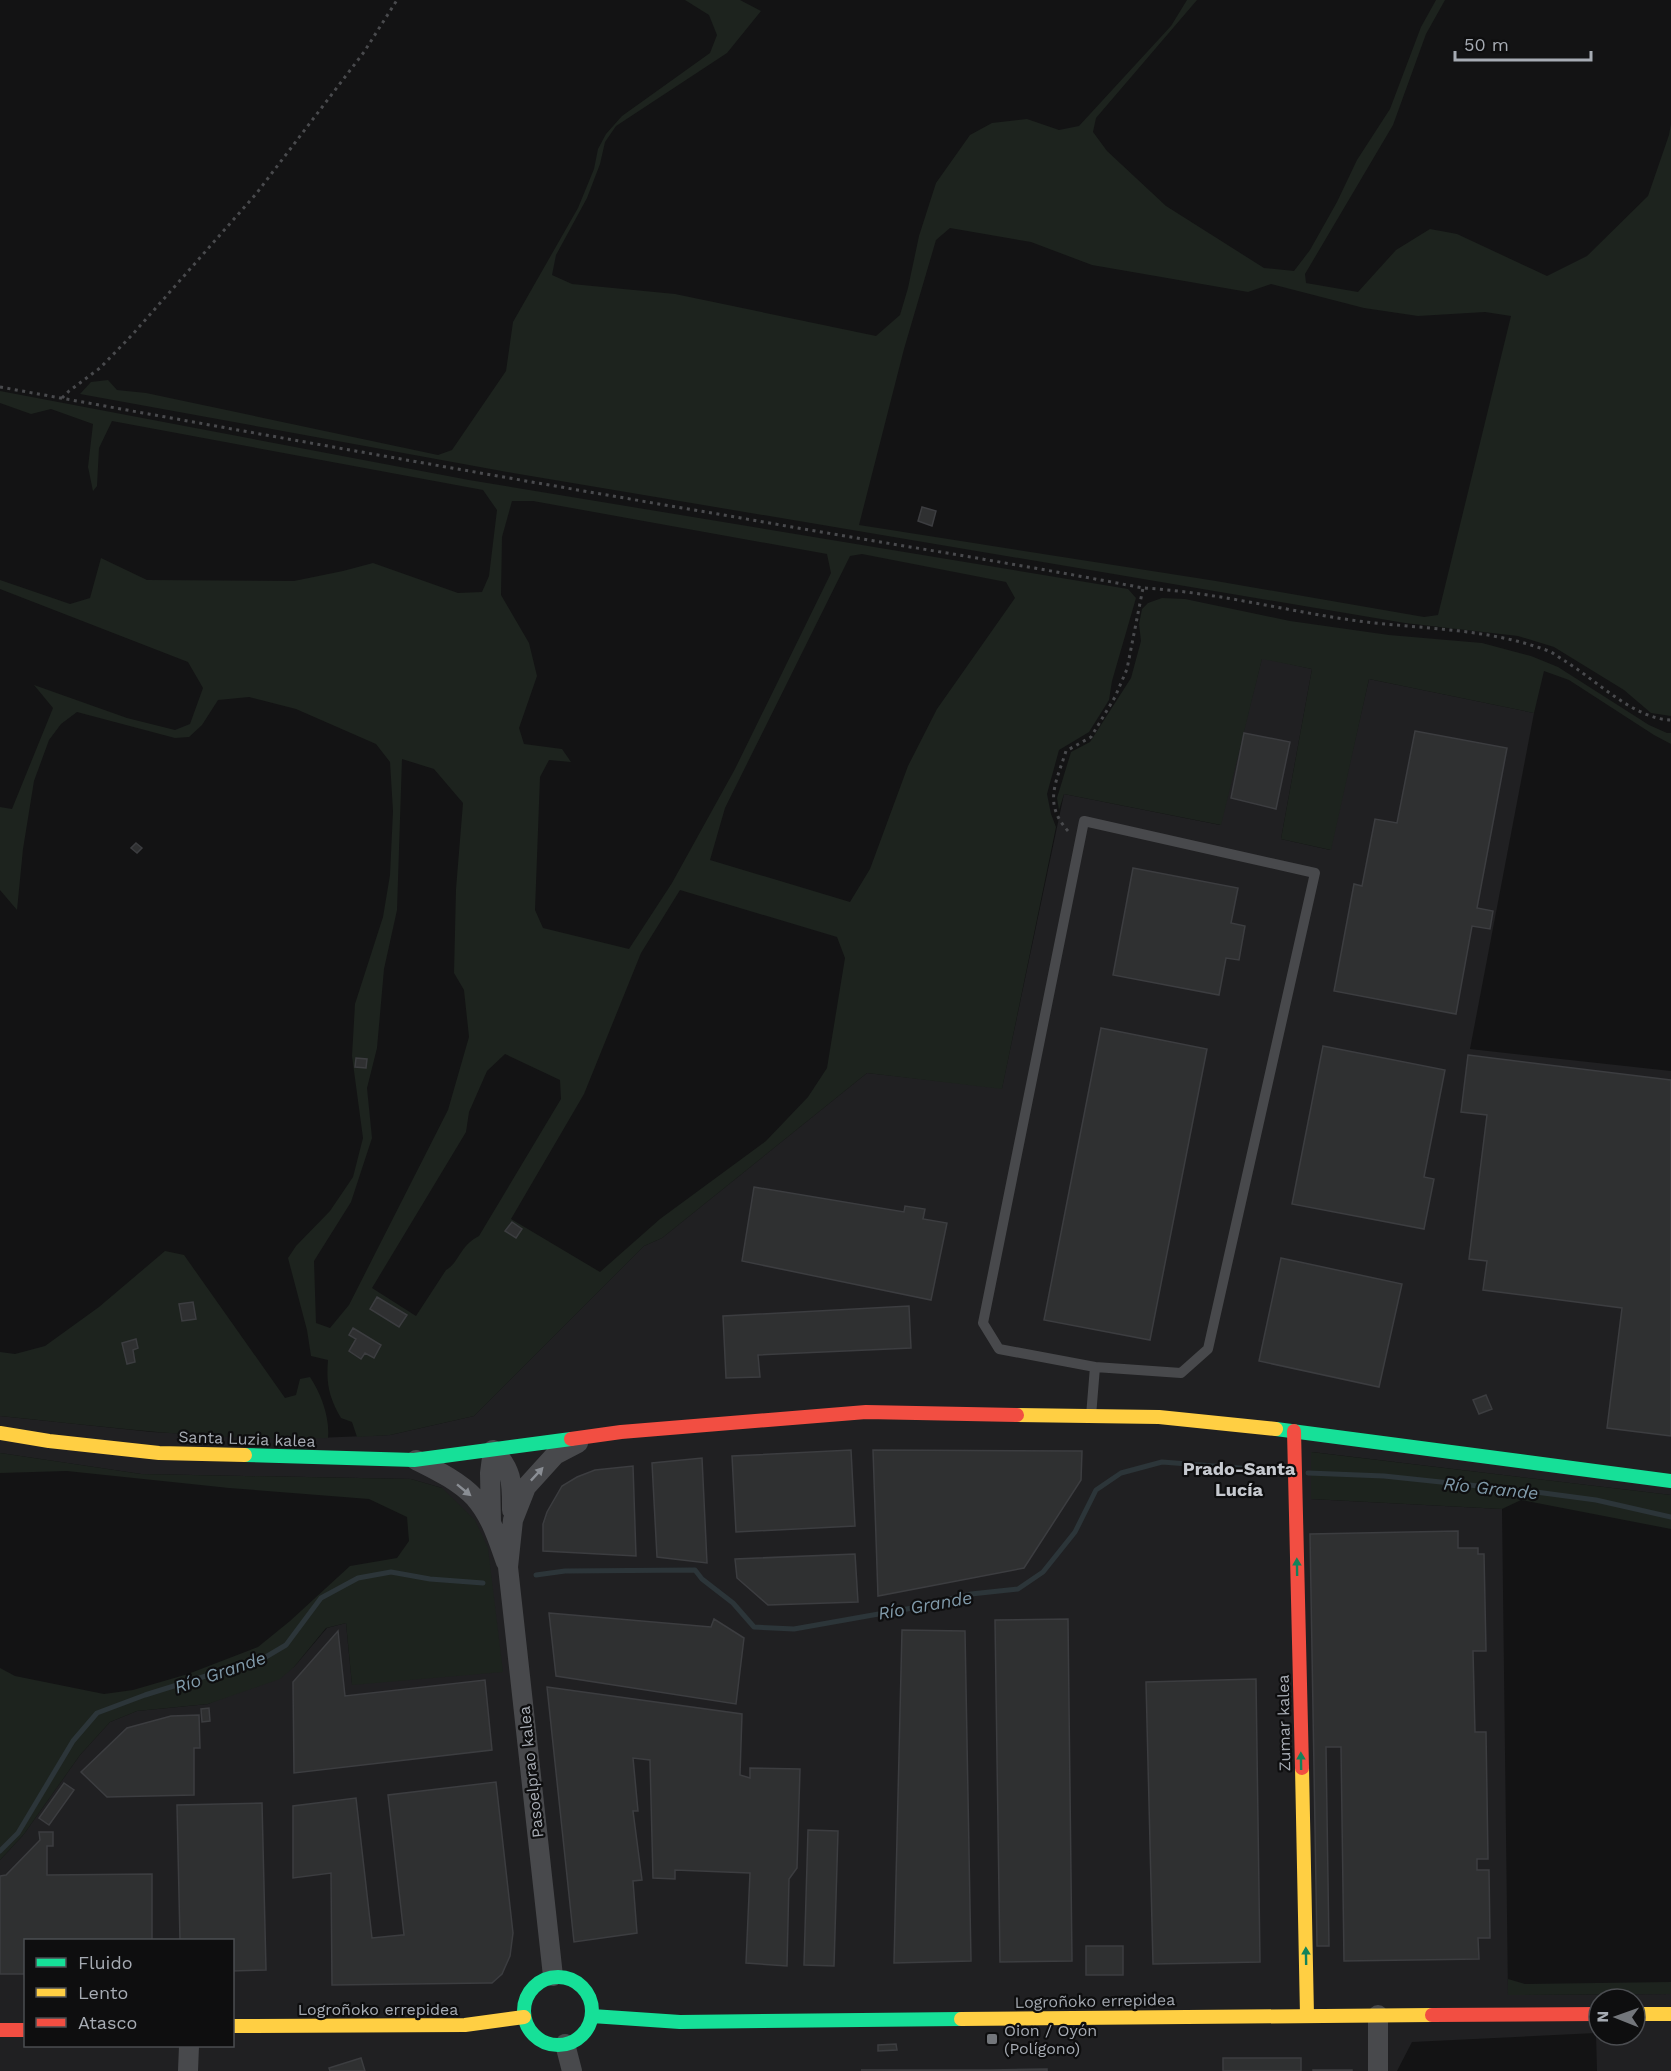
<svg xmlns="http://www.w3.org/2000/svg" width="1671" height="2071" font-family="'Work Sans',sans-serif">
  <rect width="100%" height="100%" fill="#131314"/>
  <path fill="#202022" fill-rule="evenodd" d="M1262 658 1312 669 1281 839 1330 850 1369 679 1534 713 1470 1049 1671 1071V1495L1312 1452 1311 1499 1502 1509 1508 1995 1671 1994V2071H1597L1596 2033 1412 2042 1397 2071H0V1860L24 1834 80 1755 110 1722 137 1711 208 1704 294 1667 327 1628 346 1623 352 1684 442 1488 411 1479 141 1474 0 1453V1416L152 1432 292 1439 390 1435 474 1416 644 1246 662 1238 867 1073 1002 1088 1064 794 1220 825ZM26 1940H232V2046H26ZM1599 1999H1635V2035H1599Z"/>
  <path fill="#1d231e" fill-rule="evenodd" d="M685 0H740L761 11 727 53 616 126 605 142 600 164 587 198 556 255 552 275 572 284 675 294 876 336 900 315 908 288 919 236 936 183 970 135 992 123 1027 119 1059 130 1079 126 1171 26 1187 0H1197L1096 118 1093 132 1107 151 1166 206 1264 268 1294 271 1310 250 1337 202 1357 160 1390 109 1421 27 1436 0H1445L1426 34 1393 125 1305 274 1306 283 1358 292 1396 250 1430 229 1457 234 1547 276 1587 256 1648 196 1669 135 1671 124V716L1651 713 1624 690 1554 647 1518 636 1405 623 513 473 80 394 91 382 108 380 117 390 146 393 438 455 452 450 506 371 513 322 578 208 594 169 598 149 606 134 622 116 710 53 717 35 709 15ZM950 228 1031 242 1092 265 1248 292 1271 284 1364 308 1418 316 1485 312 1511 316 1438 615 1424 617 1216 581 859 525 904 349 936 240Z
    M0 391 469 480 1128 589 1136 598 1112 681 1109 700 1089 732 1059 750 1047 794 1051 814 1056 827 1002 1089 867 1073 662 1238 644 1246 474 1416 390 1435 357 1437 352 1422 341 1418C329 1397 326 1384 328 1360L311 1356 307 1330 288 1258 296 1246 330 1211 353 1177 363 1138 352 1056 355 1004 383 917 390 875 393 811 390 762 376 744 296 709 249 697 218 700 202 725 189 737 175 738 77 712 61 724 49 740 34 781 23 849 17 910 0 890V807L12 809 53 708 34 685 127 718 175 730 190 724 203 688 188 662 0 589V580L70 604 90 598 101 558 147 580 294 581 343 571 373 563 458 593 482 592 489 576 497 510 483 490 112 421 99 448 97 486 93 491 88 467 93 424 51 409 31 414 0 403ZM512 501H533L827 554 831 573 735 769 672 883 629 949 543 928 535 910 540 777 549 760 571 762 562 749 524 744 519 728 537 676 529 643 501 595 502 537ZM862 554 1006 582 1015 598 937 709 908 766 870 869 850 902 710 860 725 808 850 556ZM402 759 434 769 463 803 456 889 454 973 464 990 469 1037 448 1110 349 1305 330 1328 316 1323 314 1261 351 1202 372 1138 367 1088 377 1048 384 969 397 910ZM680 890 837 937 845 958 827 1068 808 1097 766 1141 660 1219 600 1272 511 1219 584 1094 641 953ZM505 1054 560 1080 561 1099 479 1236C459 1246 460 1262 446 1270L416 1316 372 1288 466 1132 469 1112 487 1071Z
    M1162 598 1185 599 1290 621 1389 635 1482 643 1531 656 1558 667 1649 725 1667 733H1671V744L1654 735 1569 680 1544 671 1534 713 1369 679 1331 850 1281 839 1312 669 1262 659 1221 825 1064 794 1059 810 1057 798 1071 752 1090 742 1131 678 1141 641 1139 624 1142 609 1148 603Z
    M165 1251 184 1255 285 1398 296 1395 300 1379 310 1377C321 1394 330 1417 328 1438 219 1442 109 1427 0 1416V1352L15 1354 45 1346 99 1307Z
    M1311 1452 1671 1495V1529L1521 1500 1502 1509 1311 1499Z
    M0 1453 141 1474 411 1479 442 1488 475 1520 488 1548 503 1672 352 1685 346 1623 326 1628 294 1667 280 1679 208 1704 137 1711 110 1722 80 1755 24 1834 0 1860V1668L15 1676 104 1694 133 1690 188 1674 258 1647 290 1621 350 1566 397 1558 409 1541 407 1517 369 1499 229 1488 67 1471 0 1473Z
    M1508 1979 1525 1984 1671 1982V1994L1508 1995Z"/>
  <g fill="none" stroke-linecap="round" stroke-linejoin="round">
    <path stroke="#2c3539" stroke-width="5" d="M1308 1473 1384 1476 1536 1492 1596 1500 1671 1517
      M536 1575 565 1571 695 1570 702 1579 733 1603 754 1627 794 1629 918 1607 971 1594 1018 1589 1043 1572 1075 1532 1096 1490 1121 1473 1162 1462 1280 1471
      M0 1851 18 1833 73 1741 97 1713 145 1695 264 1658 286 1645 321 1598 358 1578 391 1572 430 1579 483 1583"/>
  </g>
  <path fill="#2f3031" stroke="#3c3d40" stroke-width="1.5" d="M922 507 936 511 932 526 918 521Z
    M1415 731 1507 748 1477 908 1493 911 1490 929 1472 926 1456 1014 1334 991 1354 884 1362 886 1375 819 1397 823Z
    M1244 733 1290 742 1276 809 1231 798Z
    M136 843 142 848 137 853 131 848Z
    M1133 868 1238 888 1231 923 1245 926 1239 960 1226 958 1219 995 1113 975Z
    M1101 1028 1207 1049 1150 1340 1044 1320Z
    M1323 1046 1445 1070 1424 1177 1434 1179 1424 1229 1292 1204Z
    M1468 1055 1671 1080V1436L1607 1428 1622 1308 1483 1290 1487 1261 1469 1259 1487 1115 1461 1112Z
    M356 1058 367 1059 366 1068 355 1067Z
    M754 1187 904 1212 905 1206 925 1209 923 1219 947 1223 931 1300 742 1261Z
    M512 1222 522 1229 516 1238 505 1231Z
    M1281 1258 1402 1284 1379 1387 1259 1361Z
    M377 1297 407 1315 399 1327 370 1309Z
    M193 1302 196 1319 182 1321 179 1304Z
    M909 1306 911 1348 758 1355 760 1377 726 1378 723 1316Z
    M353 1328 381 1345 374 1358 365 1353 361 1359 349 1351 356 1339 349 1335Z
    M136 1339 138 1348 133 1350 135 1362 127 1364 122 1343Z
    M1486 1395 1492 1409 1479 1414 1473 1400Z
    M851 1450 855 1526 736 1532 732 1456Z
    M873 1450 1082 1451 1081 1480 1024 1568 878 1596Z
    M702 1458 707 1563 657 1557 652 1463Z
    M633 1466 636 1556 543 1551V1524L547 1512 562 1486 577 1477 595 1470Z
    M1458 1531V1548H1478V1554H1484L1486 1651H1473L1475 1732H1486L1488 1859H1477V1870H1489L1490 1938H1478L1479 1959 1344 1961 1341 1747H1326L1329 1946H1317L1310 1534Z
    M855 1554 858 1602 768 1605 737 1578 735 1559Z
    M549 1613 711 1627 714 1619 744 1638 736 1704 556 1676Z
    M1068 1619 1072 1961 1000 1962 995 1620Z
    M902 1630 965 1631 971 1961 894 1963Z
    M338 1631 345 1696 485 1680 492 1750 294 1773 293 1682Z
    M1256 1679 1260 1962 1153 1964 1146 1682Z
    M547 1687 742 1714 740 1775 750 1778V1768L800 1769 797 1868 789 1879 787 1966 746 1963 750 1873 675 1870V1879L653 1878 650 1760 633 1758 638 1811H633L642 1880 633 1881 637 1933 574 1942Z
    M209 1708 210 1721 202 1722 201 1709Z
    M199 1715 200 1748H194V1795L107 1797 81 1772 127 1728 171 1716Z
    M496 1782 513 1933 510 1956 502 1974 492 1983H488L332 1985 331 1873 293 1878V1806L356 1798 372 1938 402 1935H404L388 1795Z
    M64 1783 74 1790 49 1825 39 1818Z
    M262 1803 266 1970 232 1971V1940H180L177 1805Z
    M808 1830 838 1831 834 1966 804 1965Z
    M39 1832H53V1846H47V1875L152 1874V1940H26V1974H0V1876L6 1875 40 1840Z
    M1086 1946H1123V1975H1086Z
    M896 2044 897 2050 878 2051V2045Z
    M361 2058 365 2071H330L329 2068Z
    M1223 2058H1301V2071H1223Z
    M1047 2069V2071L861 2070H990Z
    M1313 2070H1352V2071H1313Z"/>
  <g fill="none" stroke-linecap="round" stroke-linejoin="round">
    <path stroke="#494a4d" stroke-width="3" stroke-dasharray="3 4.5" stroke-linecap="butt" d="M0 387C247 432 494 476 741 518 875 542 1009 562 1143 588 1215 592 1286 611 1358 621 1420 629 1486 628 1546 650 1553 652 1559 658 1565 661 1596 680 1634 719 1671 720
      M62 398 69 391 100 368 132 335 256 194 364 52 397 0
      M1068 831C1043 803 1056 783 1066 751L1091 737 1115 697 1127 669 1143 588"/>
    <path stroke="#48494c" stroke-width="10" d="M1091 1416 1095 1367 999 1349 983 1323 1084 821 1315 873 1208 1349 1181 1373 1095 1367"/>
    <path stroke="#48494c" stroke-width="20" d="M493 1450C513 1470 512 1484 512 1510
      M416 1460C436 1470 459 1481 475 1498 491 1516 498 1540 506 1562
      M491 1522 490 1473 493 1450
      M553 1976 508 1567 513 1520 526 1487 555 1455 578 1443
      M565 2044 572 2071
      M188 2071 189 2046
      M1378 2071V2015"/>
    <path stroke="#16e098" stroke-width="14" d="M1276 1429 1671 1481
      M245 1455 414 1460 571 1439
      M524 2011a34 34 0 1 1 68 0a34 34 0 1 1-68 0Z
      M592 2016 680 2022 961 2019"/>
    <path stroke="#ffcf43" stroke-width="14" d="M1017 1415 1159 1417 1276 1429
      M0 1433 49 1441 159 1453 245 1455
      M1302 1768 1307 2015
      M1635 2014H1671
      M961 2019 1432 2015
      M232 2026 465 2025 524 2017"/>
    <path stroke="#f24e42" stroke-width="14" d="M1294 1431 1302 1768
      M571 1439 621 1432 866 1412 1017 1415
      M1432 2015 1599 2014
      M0 2030H26"/>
  </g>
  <defs><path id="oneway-solid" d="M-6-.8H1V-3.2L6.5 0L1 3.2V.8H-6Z" transform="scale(1.5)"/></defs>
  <g fill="#8a8e94">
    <use href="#oneway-solid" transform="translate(537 1474) rotate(-47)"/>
    <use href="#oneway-solid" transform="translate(464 1490) rotate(39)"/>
  </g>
  <g fill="#12825a">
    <use href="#oneway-solid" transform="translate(1297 1567) rotate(-91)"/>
    <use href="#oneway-solid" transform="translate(1301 1761) rotate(-91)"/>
    <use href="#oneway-solid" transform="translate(1306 1956) rotate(-91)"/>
  </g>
  <rect fill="#73767b" stroke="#0e0e0f" stroke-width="2" x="986" y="2033" width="12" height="12" rx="3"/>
  <g text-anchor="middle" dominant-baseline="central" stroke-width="4.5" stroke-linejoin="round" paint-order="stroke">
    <g font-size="16" fill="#a6abb3" stroke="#0e0e0f">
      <text transform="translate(247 1439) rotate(2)">Santa Luzia kalea</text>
      <text transform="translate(1284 1723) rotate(-91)">Zumar kalea</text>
      <text transform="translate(531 1772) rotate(-96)">Pasoelprao kalea</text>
      <text transform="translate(1095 2001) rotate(-1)">Logroñoko errepidea</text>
      <text x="378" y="2009">Logroñoko errepidea</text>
    </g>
    <g font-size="16" fill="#a6abb3" stroke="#0e0e0f" text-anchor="start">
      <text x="1004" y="2030">Oion / Oyón<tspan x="1004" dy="18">(Polígono)</tspan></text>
    </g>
    <g font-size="18" font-weight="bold" fill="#c6c9cf" stroke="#0e0e0f">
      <text x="1239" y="1468">Prado-Santa<tspan x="1239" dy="21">Lucía</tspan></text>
    </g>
    <g font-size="18" font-style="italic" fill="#809aaa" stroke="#0e0e0f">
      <text transform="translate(1491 1488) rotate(6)">Río Grande</text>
      <text transform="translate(925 1605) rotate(-10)">Río Grande</text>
      <text transform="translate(220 1672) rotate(-19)">Río Grande</text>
    </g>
  </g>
  <rect x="24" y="1939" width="210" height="108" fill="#0e0e0f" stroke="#4b4d51" stroke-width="1.5"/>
  <rect x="36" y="1958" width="30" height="9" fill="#16e098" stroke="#4b4d51" stroke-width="1.5"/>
  <text x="78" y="1969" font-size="18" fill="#a6abb3">Fluido</text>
  <rect x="36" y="1988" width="30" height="9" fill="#ffcf43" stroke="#4b4d51" stroke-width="1.5"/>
  <text x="78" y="1999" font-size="18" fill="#a6abb3">Lento</text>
  <rect x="36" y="2018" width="30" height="9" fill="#f24e42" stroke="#4b4d51" stroke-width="1.5"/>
  <text x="78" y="2029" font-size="18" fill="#a6abb3">Atasco</text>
  <g transform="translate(1617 2017) rotate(271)"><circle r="28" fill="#0e0e0f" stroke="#4b4d51" stroke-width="1.5"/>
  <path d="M0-4.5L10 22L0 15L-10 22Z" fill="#73767b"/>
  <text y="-9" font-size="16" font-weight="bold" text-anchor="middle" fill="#a6abb3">N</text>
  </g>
  <path d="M1455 51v9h136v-9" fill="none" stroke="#a6abb3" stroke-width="3"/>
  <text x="1464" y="51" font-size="18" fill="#a6abb3" stroke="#0e0e0f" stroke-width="4.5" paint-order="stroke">50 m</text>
</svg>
